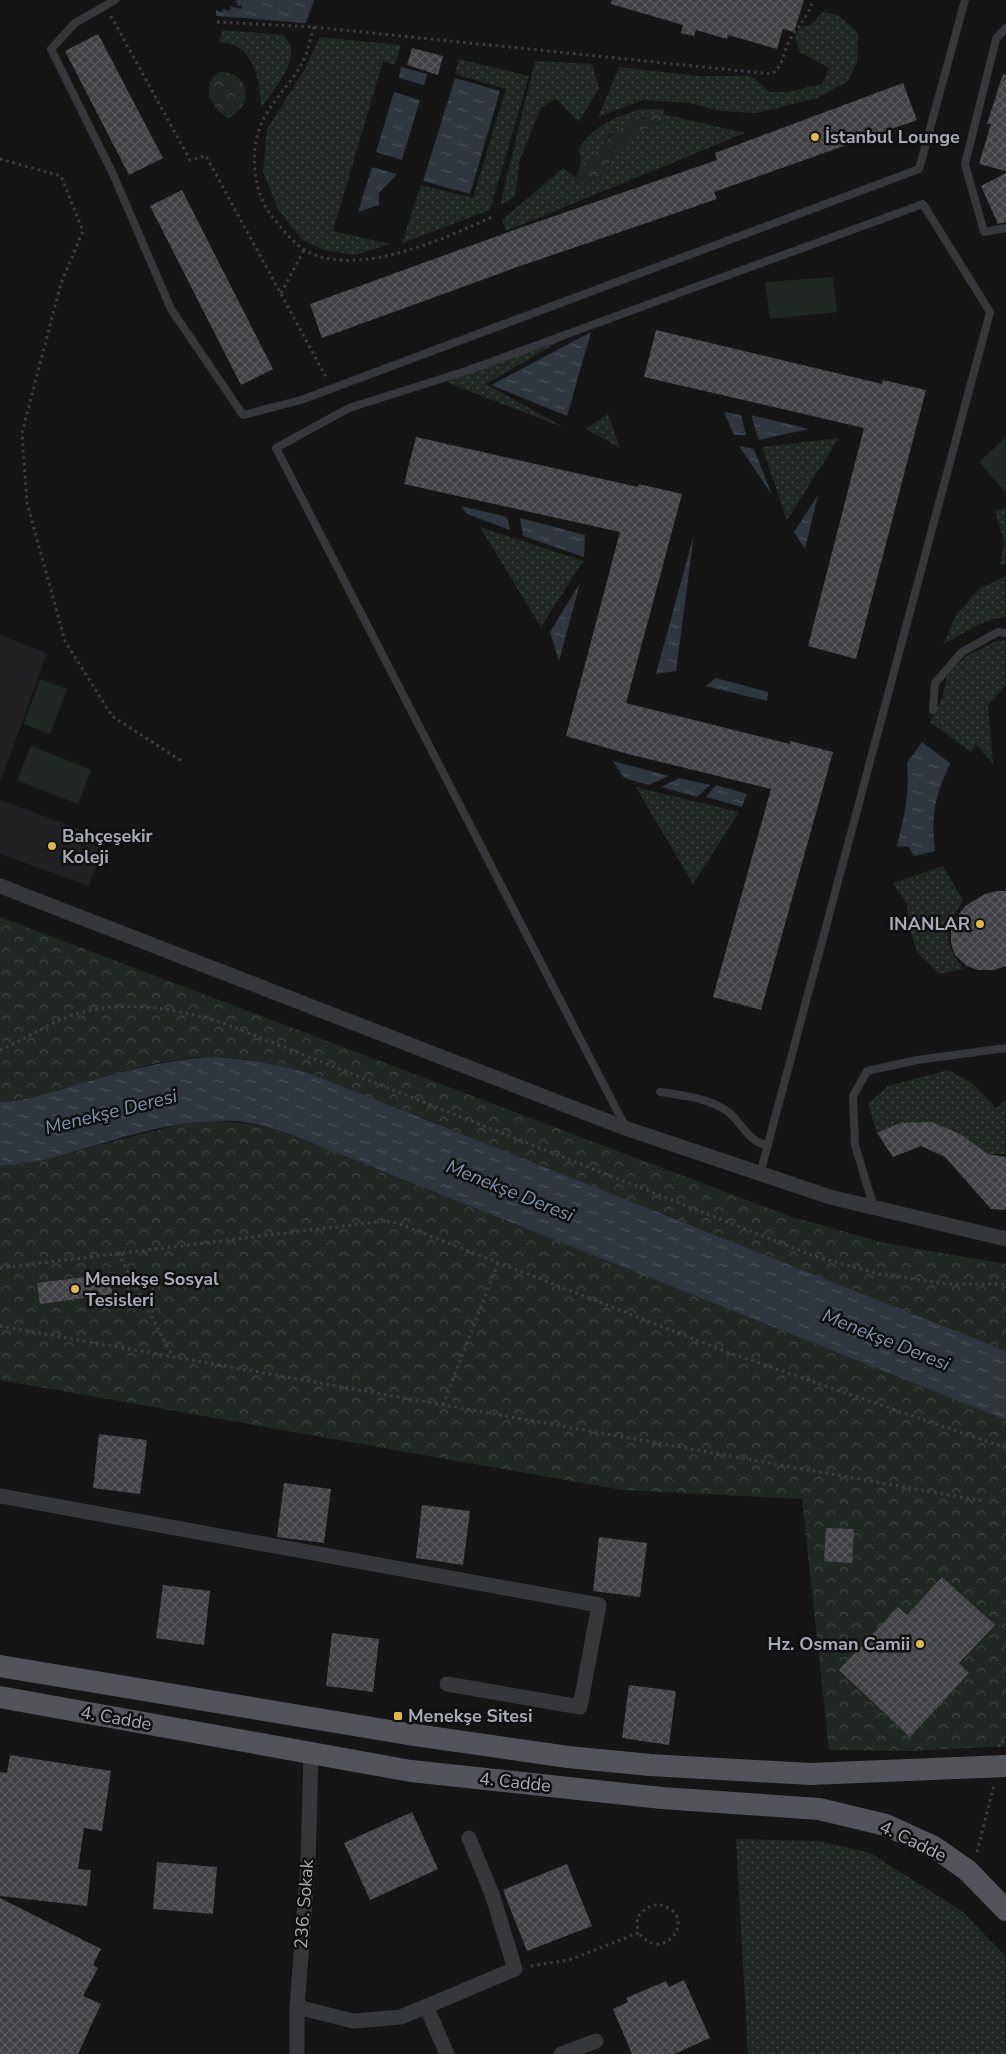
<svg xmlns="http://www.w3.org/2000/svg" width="1006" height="2054" font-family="'Nunito Sans',sans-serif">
  <defs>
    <pattern id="grass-dots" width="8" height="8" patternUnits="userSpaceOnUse" patternTransform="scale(1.25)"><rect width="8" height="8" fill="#212823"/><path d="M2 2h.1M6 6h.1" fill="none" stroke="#3e4441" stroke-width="1.8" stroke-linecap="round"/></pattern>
    <pattern id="forest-crowns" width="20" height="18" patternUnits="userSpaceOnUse" patternTransform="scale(1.25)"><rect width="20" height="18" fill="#212823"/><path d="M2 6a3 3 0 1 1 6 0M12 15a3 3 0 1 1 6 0" fill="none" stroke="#3e4441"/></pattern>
    <pattern id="water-ripples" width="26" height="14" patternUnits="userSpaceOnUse" patternTransform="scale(1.25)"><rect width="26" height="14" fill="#2f363e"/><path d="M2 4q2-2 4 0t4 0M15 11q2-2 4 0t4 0" fill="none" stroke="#4a5058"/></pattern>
    <pattern id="building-cross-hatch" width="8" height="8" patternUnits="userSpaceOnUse" patternTransform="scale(1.25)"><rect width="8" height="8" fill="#424246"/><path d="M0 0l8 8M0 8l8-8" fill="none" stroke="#5a5b5e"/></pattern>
  </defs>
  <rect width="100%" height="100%" fill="#151516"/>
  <path fill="#212123" d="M0 635 47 653 0 783Z
    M0 800 106 839 89 886 0 854Z"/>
  <path fill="url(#grass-dots)" d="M823 12 838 15 858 33 857 62 848 81 817 98 756 113 721 111 690 103 643 100 598 117 619 67 700 76H751L770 92H788L822 84 829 68 800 52 795 38 800 27 811 25Z
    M223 30 283 35C287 39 291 43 291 49 294 66 271 94 261 108 260 87 257 55 234 45 229 43 224 43 219 41Z
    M320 37 401 45 395 65 383 61 333 231 390 244 355 255 324 250 302 240 278 209 263 172 267 129 305 69Z
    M459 59 529 76 490 210 402 243 421 185 473 198 506 89 455 74Z
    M535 61 592 64 599 88 579 122 556 99 541 108 520 159 515 197 500 205Z
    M641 109H664L663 114 745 133 506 231 502 220 563 168 585 184C607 177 605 167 617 151 626 136 647 124 664 123L645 117 609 135 590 163 581 162 579 148C598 123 611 119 641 109Z
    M569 336 486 384 565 428 446 382Z
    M608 414 620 448 586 429Z
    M839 438 787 520 762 447Z
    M1006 508V563L1000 565 1004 541 995 511Z
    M480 527 583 561 541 627Z
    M1006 576V617C983 619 963 633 943 645L956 615 979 589Z
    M1006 640V685L988 705 993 764 976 744 971 752 930 722 942 698 948 674 966 656 996 641Z
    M636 787 739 812 693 884Z
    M943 866 963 900C960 908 951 917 949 925 945 943 953 956 964 969L939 974 917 952 909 926 907 904 893 883Z
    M948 1070 972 1083 996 1108 1006 1100V1154H988L960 1134 932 1122 877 1133 868 1104 888 1086Z
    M736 1839 819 1841 870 1853 962 1911 1006 1957V2054H748Z"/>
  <path fill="url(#forest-crowns)" d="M220 72C250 72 255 105 228 118 212 109 198 84 220 72Z
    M662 114 664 123C648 123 628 136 618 149 605 165 608 176 585 184L576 177 581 162 590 163C609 131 625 121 662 114Z
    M0 917 789 1216 884 1243 1006 1264V1351L311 1074C280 1065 241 1056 209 1057 171 1058 133 1068 97 1079 65 1088 33 1100 0 1102Z
    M212 1121C240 1121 264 1126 290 1134L1006 1420V1746L911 1751 829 1750 802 1499 622 1490 0 1380V1166L23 1164 186 1123Z"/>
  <path fill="#212823" d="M833 277 837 312 770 319 765 282Z
    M1006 437V493L979 462Z
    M40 679 67 689 50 734 24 724Z
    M31 746 91 770 78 804 17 780Z"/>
  <path fill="url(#water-ripples)" d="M237 0H314L306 23 216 16V10L222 12 223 9 230 11 231 8 229 6 241 9 242 6 237 5 238 3 235 2Z
    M401 67 427 74 424 85 399 78Z
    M455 78 500 91 470 194 423 181Z
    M394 92 420 100 402 160 376 152Z
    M372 167 397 174 379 193V205L358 212Z
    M591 332 567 416 491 385Z
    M724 412 741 415 746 435H734Z
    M751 415 809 429 759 440Z
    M739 446 754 449 772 495Z
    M818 495 805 549 794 532Z
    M461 506 507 517 510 530 467 514Z
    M520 518 585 535 584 557 523 536Z
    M694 534 676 671 656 674Z
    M580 583 559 661 550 632Z
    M716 678 768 692 767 701 705 686Z
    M922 742 950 763C935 798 931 813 935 851L914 856 909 847 897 846C904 818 910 792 907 763Z
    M613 761 669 776 649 785 624 778Z
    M679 778 710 785 697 797 661 787Z
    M716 785 747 794 742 807 706 797Z
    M210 1057C246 1058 277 1064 311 1074L1006 1351V1420L290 1134C272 1129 253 1122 235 1121 182 1118 131 1135 82 1149 55 1157 28 1165 0 1166V1102C30 1101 61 1089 90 1081 130 1069 169 1060 210 1057Z"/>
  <path fill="url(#building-cross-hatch)" d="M612 0H804L794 32 783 29 777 49 728 35 727 39 696 30 694 36 681 33 683 25 611 4Z
    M98 34 163 158 129 175 65 51Z
    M412 48 443 56 438 75 407 65Z
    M1003 74 1006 75V171L979 164 991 124H987Z
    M903 83 917 120 714 192 717 199 520 266 322 338 310 304 514 230 717 160 715 153Z
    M1006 173V222L998 224 981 186Z
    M182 190 273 369 241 385 150 206Z
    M656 330 882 384 883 380 926 390 856 659 808 646 864 428 644 377Z
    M416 437 638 487 639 484 682 494 626 703 790 744V741L833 752 761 1010 713 997 771 789 628 754 566 736 620 532 404 484Z
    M997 891H1006V966L994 970H978L967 966 955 955 951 943V931L956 918 965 906 985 894Z
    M932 1122 960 1134 988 1154 1006 1157V1210L991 1209 945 1157 921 1146 893 1157 877 1133 900 1123Z
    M110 1274 112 1294 40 1304 37 1283Z
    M99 1434 147 1440 140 1494 93 1488Z
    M284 1483 331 1489 324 1543 277 1537Z
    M422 1505 470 1511 463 1565 416 1558Z
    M826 1528 854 1529 852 1563 824 1561Z
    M599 1537 647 1543 640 1597 593 1591Z
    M942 1577 995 1625 959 1663 969 1673 910 1737 839 1670 898 1607 907 1615Z
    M163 1585 210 1591 204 1645 156 1638Z
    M332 1633 379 1639 373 1692 326 1686Z
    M629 1685 676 1691 669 1745 622 1738Z
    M10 1755 111 1771 102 1831 84 1828 78 1869 91 1870 87 1906 0 1896V1772L7 1773Z
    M412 1812 438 1869 370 1900 344 1843Z
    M157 1862 217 1867 213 1914 153 1909Z
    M567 1864 592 1926 527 1951 503 1890Z
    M0 1898 101 1949 93 1965 98 1968 83 1996 101 2004 78 2054H0Z
    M684 1980 710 2038 674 2054H632L613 2009 628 2002 626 1998 666 1981 669 1987Z"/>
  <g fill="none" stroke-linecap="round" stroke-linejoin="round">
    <path stroke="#3c3d42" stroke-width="3" stroke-dasharray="2.5 4" stroke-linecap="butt" d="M111 16 190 160 206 156 326 377
      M217 22 314 27 772 74C785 64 782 53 790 40 799 24 807 19 813 0
      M314 27C310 39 308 53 302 63 289 88 266 105 258 133 250 162 255 196 274 219 283 230 292 241 303 249 353 281 446 238 494 216
      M0 159 61 176 83 231 61 283 22 433 27 503 65 641 112 716 183 762
      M281 293 304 250
      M0 1050C22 1041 42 1027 65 1018 115 998 173 1007 223 1023L811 1255 879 1274 948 1284H1006
      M118 1253 173 1357
      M0 1268 384 1221 397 1223 727 1352 1006 1448
      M0 1326 983 1501
      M443 1405 498 1263
      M999 1747 1000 1742 1006 1741
      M977 1852 994 1785
      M531 1966 569 1960 638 1933 637 1918 646 1908 659 1904C663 1906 670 1908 673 1911 686 1924 672 1946 655 1944 649 1943 643 1938 638 1933"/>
    <path stroke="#36373b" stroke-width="8" d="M115 0 75 23 51 49 113 174 171 309 243 415 301 400 919 169 965 0
      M1006 28 996 39 965 164 984 232 1006 228
      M933 710 935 683 962 652 998 632 1006 633
      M660 1092C682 1095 708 1098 727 1111 742 1122 748 1143 768 1145
      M625 1126 276 448 349 408 466 371 923 204 990 312 760 1174
      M874 1208 855 1145 853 1096 867 1071 917 1060 1006 1048"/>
    <path stroke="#36373b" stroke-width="15" d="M0 886 625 1128 830 1197 1006 1239
      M0 1496 599 1605 580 1707 447 1684
      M426 2006 447 2054
      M297 2007 353 2021 401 2017 515 1969 492 1894 469 1838
      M297 2054V2007L308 1864 311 1753
      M561 2054 596 2041"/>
    <path stroke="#53535a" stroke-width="22" d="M0 1666 408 1734 568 1757 650 1765 810 1774 1006 1766
      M0 1697 411 1771 662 1798 819 1809 886 1825 934 1847 967 1870 1006 1910"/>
  </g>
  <g fill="#e0b844" stroke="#101011" stroke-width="2">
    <circle cx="815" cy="137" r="5"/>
    <circle cx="52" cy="846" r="5"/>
    <circle cx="980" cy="924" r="5"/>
    <circle cx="75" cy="1289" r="5"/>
    <circle cx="920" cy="1644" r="5"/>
    <rect x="393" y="1711" width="10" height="10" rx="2.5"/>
  </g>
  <g text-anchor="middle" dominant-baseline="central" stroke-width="5" stroke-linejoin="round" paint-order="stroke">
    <g font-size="18" font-weight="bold" fill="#a8abb5" stroke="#101011" text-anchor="start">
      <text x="825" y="137">İstanbul Lounge</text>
      <text x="62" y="836">Bahçeşekir<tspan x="62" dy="21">Koleji</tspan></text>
      <text x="970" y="924" text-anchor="end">INANLAR</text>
      <text x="85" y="1279">Menekşe Sosyal<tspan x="85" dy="21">Tesisleri</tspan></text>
      <text x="910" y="1644" text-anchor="end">Hz. Osman Camii</text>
      <text x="408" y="1716">Menekşe Sitesi</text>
    </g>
    <g font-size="18" fill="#a8abb5" stroke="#101011">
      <text transform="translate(116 1718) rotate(10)">4. Cadde</text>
      <text transform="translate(515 1782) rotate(6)">4. Cadde</text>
      <text transform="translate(913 1841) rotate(26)">4. Cadde</text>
      <text transform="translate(304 1904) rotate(-86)">236. Sokak</text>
    </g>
    <g font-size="19" font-style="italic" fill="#8295ad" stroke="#101011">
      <text transform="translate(111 1112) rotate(-14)">Menekşe Deresi</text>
      <text transform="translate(510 1191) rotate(22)">Menekşe Deresi</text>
      <text transform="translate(886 1340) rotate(22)">Menekşe Deresi</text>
    </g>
  </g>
</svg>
